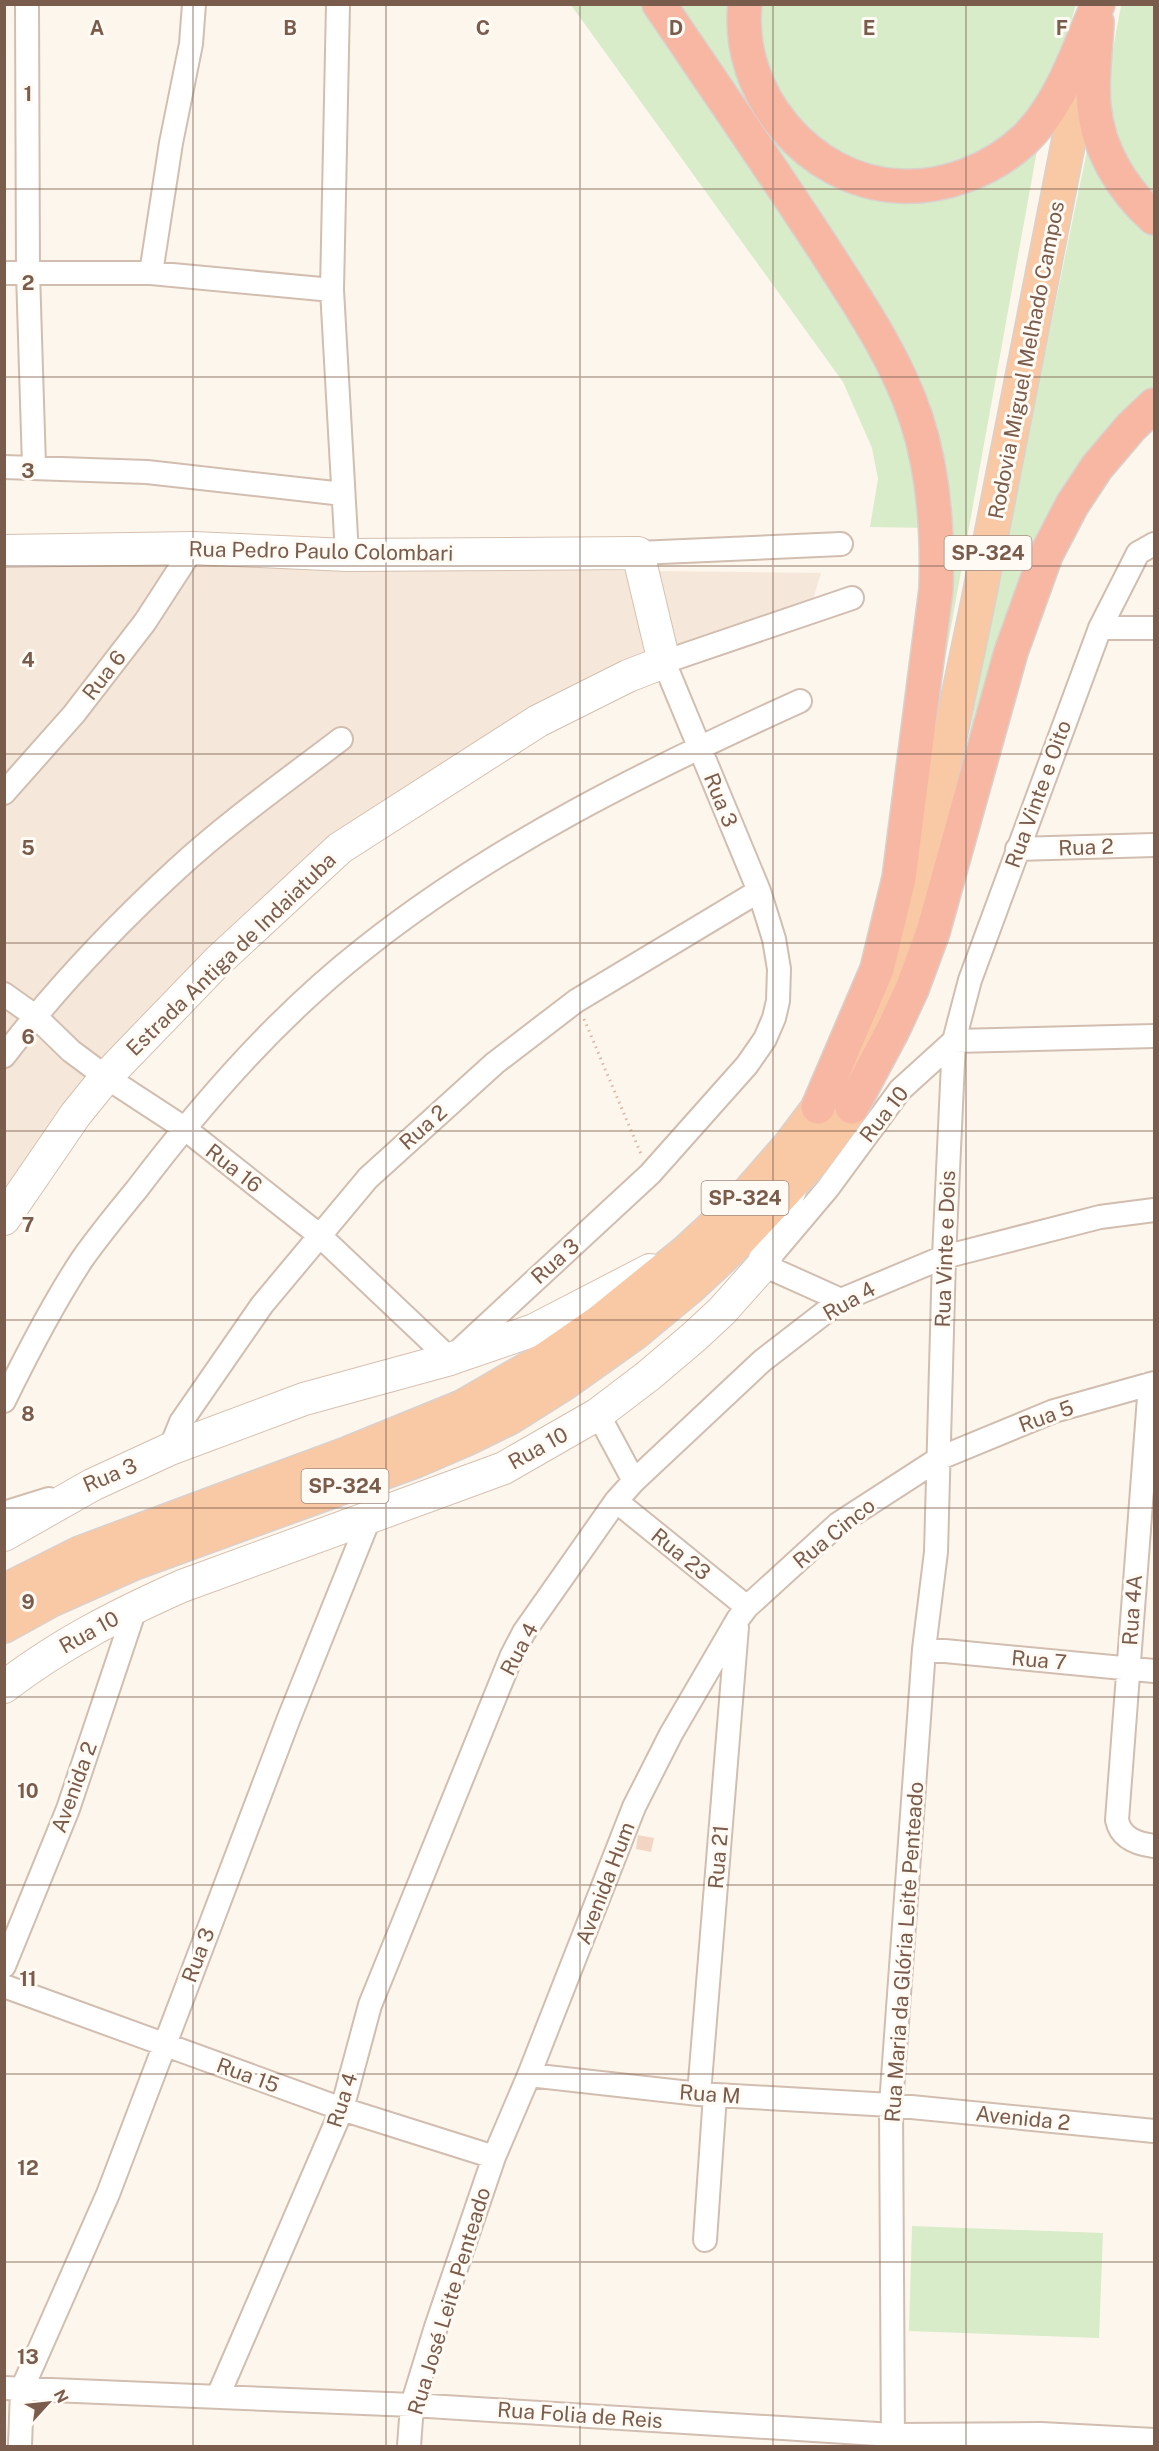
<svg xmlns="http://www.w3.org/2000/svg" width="1159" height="2451" font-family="'Public Sans',sans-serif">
  <rect width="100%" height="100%" fill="#fdf6ec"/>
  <path fill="#f5e8da" d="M5 563 821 573 811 606 627 673 304 870 5 1211Z"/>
  <path fill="#d8ecc9" d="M571 5H646L845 298 907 423 927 528 870 527 878 479 872 448 843 382Z
    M668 5H735L742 69 873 190 1038 145 933 727 934 442Z
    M757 5H1076L1054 77 1012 139 943 173 866 169 806 135 764 72Z
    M1124 5H1154V204L1124 164 1105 91 1121 6Z
    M1090 136 1154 228V386L1124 415 970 759 966 750 1017 488Z
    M912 2226 1103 2233 1099 2338 909 2331Z"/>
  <path fill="#f3d5c3" d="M638 1835 654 1838 651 1852 636 1849Z"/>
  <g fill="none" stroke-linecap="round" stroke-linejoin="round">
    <g stroke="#d1beb0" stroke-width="26">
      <path id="minor" d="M27 4 28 273 34 466
        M338 4 332 290 347 555
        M4 273H151L332 290
        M151 273 171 143 191 44 194 4
        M4 467 147 472 343 494
        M638 553 841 544
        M1100 628H1154
        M4 793 74 714 145 622 193 548
        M1017 849 1154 845
        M4 994 35 1016 71 1051 106 1077 184 1128 319 1235 450 1359 650 1174 747 1065 765 1039 774 1018 778 1001 779 969 774 939 759 891 664 662 852 598
        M954 1041 1154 1036
        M4 1056C56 988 114 927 177 869 228 822 286 781 341 739
        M841 1300 763 1265 828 1188 900 1090 954 1041
        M1150 1384 1117 1820C1121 1839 1138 1844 1154 1846
        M4 1401C28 1352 53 1303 83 1258 100 1234 119 1211 137 1189 204 1101 278 1016 365 948 496 844 648 770 800 701
        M598 1414 634 1481
        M170 1449 181 1422 262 1305 368 1178 495 1063 576 1001 759 891
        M616 1501 747 1607
        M4 1513 49 1499
        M924 1649 1154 1671
        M4 1966 68 1809 136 1606
        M4 1986 342 2109 494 2157
        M529 2075 699 2094 891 2105 1154 2131
        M699 2094 737 1627
        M705 2240 715 2095
        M4 2388 412 2405 893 2435 1041 2434 1154 2440
        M218 2396 342 2109 370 2005 512 1655 524 1632 616 1501 634 1481 762 1361 841 1300 944 1257 1100 1217 1154 1210
        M20 2446 22 2389 108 2194 289 1718 369 1519
        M409 2446 412 2405 436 2327 494 2157 529 2075 634 1807 671 1734 738 1619 747 1607 838 1524 940 1458 1054 1411 1154 1383
        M893 2446 891 2105 924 1649 936 1552 944 1257 954 1041 970 980 1100 628 1138 553 1154 544"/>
    </g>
    <g stroke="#d6c0b0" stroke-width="34">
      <path id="secondary" d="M4 551 193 548 347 555 638 553 664 662 628 676 538 721 340 848 217 962 106 1077 76 1114 4 1219
        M4 1535 92 1485 170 1449 304 1399 450 1359 534 1330 650 1270
        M4 1687C60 1644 119 1614 182 1586L504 1468 598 1414 648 1376 694 1337 722 1311 763 1265 792 1184"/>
    </g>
    <g stroke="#dad1cd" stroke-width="36">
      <path id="trunk" d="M4 1591 80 1553 349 1453 462 1407 547 1358 599 1322 687 1251 742 1200 790 1145 836 1084
        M4 1626 51 1600 134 1563 415 1461 466 1439 509 1418 563 1384 636 1332 689 1288 731 1249 813 1161 852 1107 901 961 913 913 978 602 1086 53"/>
    </g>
    <g stroke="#dad1cd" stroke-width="36">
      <path id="motorway" d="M659 4C714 85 769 165 822 246 857 301 895 355 916 418 934 472 938 531 936 589L899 878 877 969 818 1107
        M745 4C735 93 809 182 899 186 943 189 992 170 1024 140 1061 105 1078 50 1098 4
        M1097 22C1096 49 1091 79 1094 106 1098 150 1122 189 1154 218
        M852 1107 893 1030 912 989 933 932 1011 652 1046 555 1072 505 1097 467 1131 427 1154 405"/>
    </g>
    <path stroke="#d9b8a5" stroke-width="3" stroke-dasharray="1.5 4.5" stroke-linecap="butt" d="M584 1019 641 1154"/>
    <use href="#minor" stroke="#fff" stroke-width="22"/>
    <use href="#secondary" stroke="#fff" stroke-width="32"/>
    <use href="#trunk" stroke="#f9c8a4" stroke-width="33"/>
    <use href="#motorway" stroke="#f7b7a3" stroke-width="33"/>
  </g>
  <path fill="none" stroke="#7a5c4d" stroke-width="1.5" stroke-opacity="0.55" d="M193 4V2446M386 4V2446M580 4V2446M773 4V2446M966 4V2446M4 189H1154M4 377H1154M4 566H1154M4 754H1154M4 943H1154M4 1131H1154M4 1320H1154M4 1508H1154M4 1697H1154M4 1885H1154M4 2074H1154M4 2262H1154"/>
  <g text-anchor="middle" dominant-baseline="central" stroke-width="6" stroke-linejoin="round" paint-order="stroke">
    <g fill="#fffaf3" stroke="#a28b7f" stroke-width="1.5">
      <rect x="944.5" y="536" width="87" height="34" rx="4.5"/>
      <rect x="701.5" y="1181" width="87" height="34" rx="4.5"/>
      <rect x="301.5" y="1469" width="87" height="34" rx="4.5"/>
    </g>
    <g font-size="20" font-weight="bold" fill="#7a5c4d">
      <text x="988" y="553">SP-324</text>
      <text x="745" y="1198">SP-324</text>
      <text x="345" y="1486">SP-324</text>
    </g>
    <g font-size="21" fill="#7a5c4d" stroke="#fffaf3">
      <text transform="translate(1026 360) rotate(-79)">Rodovia Miguel Melhado Campos</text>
      <text transform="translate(321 551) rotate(1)">Rua Pedro Paulo Colombari</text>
      <text transform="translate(104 675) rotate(-52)">Rua 6</text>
      <text transform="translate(1038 794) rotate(-70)">Rua Vinte e Oito</text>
      <text transform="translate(721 800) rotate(68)">Rua 3</text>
      <text transform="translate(1086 847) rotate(-2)">Rua 2</text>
      <text transform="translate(231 954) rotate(-44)">Estrada Antiga de Indaiatuba</text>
      <text transform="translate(884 1114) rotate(-52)">Rua 10</text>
      <text transform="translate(423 1127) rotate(-42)">Rua 2</text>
      <text transform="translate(234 1168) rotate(38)">Rua 16</text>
      <text transform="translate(945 1249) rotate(-88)">Rua Vinte e Dois</text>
      <text transform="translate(555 1261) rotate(-42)">Rua 3</text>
      <text transform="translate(849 1301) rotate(-30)">Rua 4</text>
      <text transform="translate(1046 1416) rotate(-20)">Rua 5</text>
      <text transform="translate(538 1448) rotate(-29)">Rua 10</text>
      <text transform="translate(110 1475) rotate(-23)">Rua 3</text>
      <text transform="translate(834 1533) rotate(-39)">Rua Cinco</text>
      <text transform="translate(681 1554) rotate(39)">Rua 23</text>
      <text transform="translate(1132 1610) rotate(-86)">Rua 4A</text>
      <text transform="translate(89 1632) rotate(-29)">Rua 10</text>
      <text transform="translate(519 1649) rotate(-62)">Rua 4</text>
      <text transform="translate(1039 1660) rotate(5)">Rua 7</text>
      <text transform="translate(74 1787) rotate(-70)">Avenida 2</text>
      <text transform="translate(718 1857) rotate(-85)">Rua 21</text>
      <text transform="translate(605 1883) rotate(-69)">Avenida Hum</text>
      <text transform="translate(904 1952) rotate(-86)">Rua Maria da Glória Leite Penteado</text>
      <text transform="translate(198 1955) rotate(-69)">Rua 3</text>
      <text transform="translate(248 2075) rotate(20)">Rua 15</text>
      <text transform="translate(710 2094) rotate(4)">Rua M</text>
      <text transform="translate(342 2100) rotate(-72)">Rua 4</text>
      <text transform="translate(1023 2118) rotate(6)">Avenida 2</text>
      <text transform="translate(449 2301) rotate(-73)">Rua José Leite Penteado</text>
      <text transform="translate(580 2415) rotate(4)">Rua Folia de Reis</text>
    </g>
  </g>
  <g font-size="20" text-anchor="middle" font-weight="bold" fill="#7a5c4d" stroke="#fffaf3" stroke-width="6" stroke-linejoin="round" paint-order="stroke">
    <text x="97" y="35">A</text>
    <text x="290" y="35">B</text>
    <text x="483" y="35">C</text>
    <text x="676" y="35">D</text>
    <text x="869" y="35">E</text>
    <text x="1062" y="35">F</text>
    <text x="28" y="101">1</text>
    <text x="28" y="290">2</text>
    <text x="28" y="478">3</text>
    <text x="28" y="667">4</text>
    <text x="28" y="855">5</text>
    <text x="28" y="1044">6</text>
    <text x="28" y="1232">7</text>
    <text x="28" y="1421">8</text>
    <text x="28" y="1609">9</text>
    <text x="28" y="1798">10</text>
    <text x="28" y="1986">11</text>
    <text x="28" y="2175">12</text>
    <text x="28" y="2364">13</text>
  </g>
  <rect width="1159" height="2451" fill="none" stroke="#7a5c4d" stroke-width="12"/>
  <g transform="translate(48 2403) rotate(63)" stroke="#fffaf3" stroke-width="4.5" paint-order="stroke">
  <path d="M0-4.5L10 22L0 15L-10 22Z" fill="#7a5c4d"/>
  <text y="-9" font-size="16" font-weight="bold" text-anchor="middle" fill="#7a5c4d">N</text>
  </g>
</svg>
